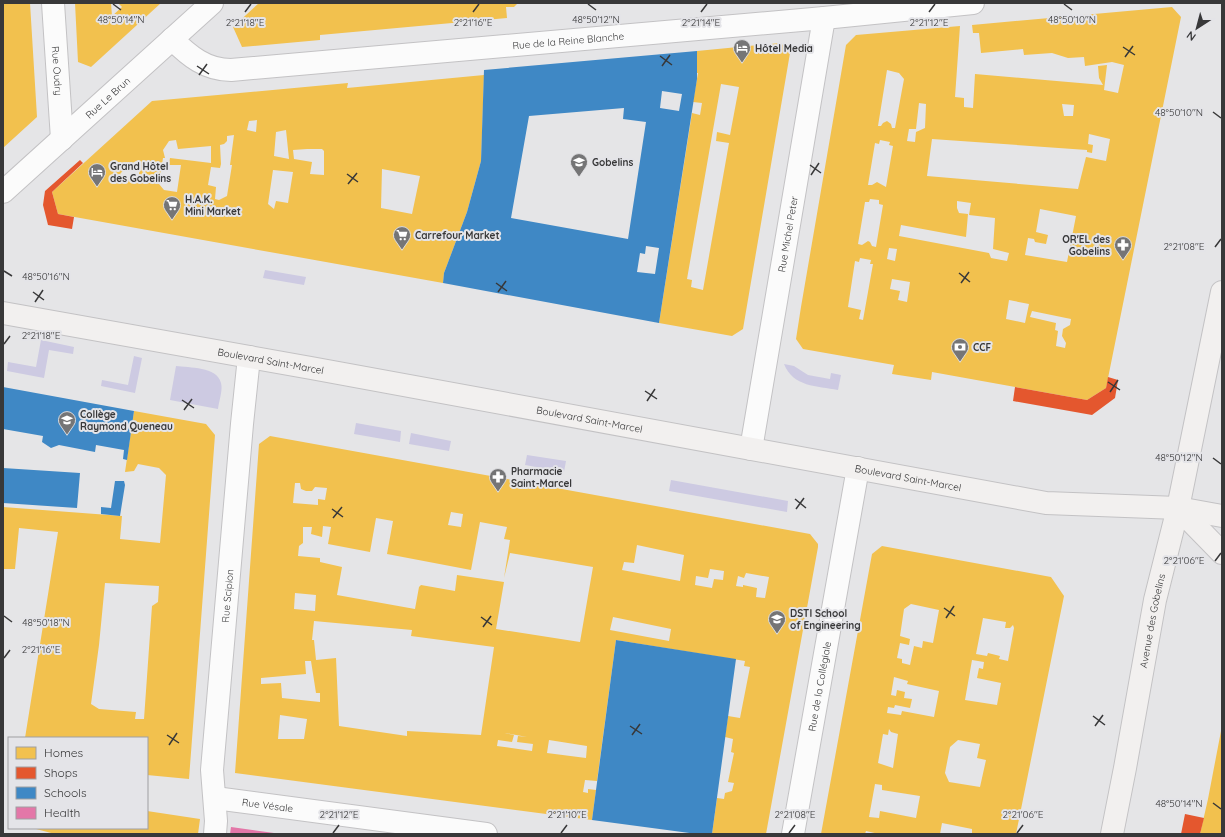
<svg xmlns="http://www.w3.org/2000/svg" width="1225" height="837" font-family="Quicksand,sans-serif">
  <rect width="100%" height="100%" fill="#e5e5e7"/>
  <path fill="#cdcae2" d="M265 270 306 277 304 285 263 278Z
    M41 340 74 347 73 354 49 350 44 378 7 371 8 362 36 367Z
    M134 356 142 358 135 393 101 386 102 380 128 385Z
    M784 364 794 366 808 375 830 379 831 373 841 375 838 390C817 386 793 387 784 364Z
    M176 366C189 368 217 366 221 383 223 390 219 401 218 409L170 400Z
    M356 423 401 431 400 442 354 434Z
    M411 433 451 441 449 451 409 444Z
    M527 455 566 461 564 472 525 465Z
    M671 480 788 501 787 512 669 491Z"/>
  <path fill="#f2c14e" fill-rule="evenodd" d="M3 3H30L37 117 3 148Z
    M75 3H111L112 16 122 7 118 3H161L91 67 78 62Z
    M259 3H518L514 7H506L507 18 320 35V40L242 47 233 27Z
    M1172 7 1181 17 1106 388 1087 400 932 372 931 380 892 374 894 365 803 349 796 339 801 307 846 45 856 35 960 26 955 97 964 98V107L973 108 975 74 1103 85 1099 78 1098 66 1107 65 1104 90 1118 93 1124 65 1112 62 1085 66 1084 57 1068 58 1052 53 1024 55 1023 49 981 53 979 33H973L972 25ZM887 70 899 73 904 79 895 128H892L891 124 887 121 883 123 881 126H878ZM919 103 926 104 925 128 916 132 915 142 907 141 909 129H916ZM1062 104 1074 105 1073 116H1064ZM1089 134 1110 139 1106 161 1086 157 1078 189 927 176 932 139 1087 150V152L1092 153 1093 145 1088 144ZM880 140 890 142 889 145 893 146 886 187 877 182 872 185H868L875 143 879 144ZM870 199 879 200V204L883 205 876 247 872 246 870 242 868 241 862 245 858 244 865 202H869ZM957 201 971 203 969 215 995 218 993 249 1009 253 1007 261 991 258 989 253 899 236 901 225 966 237 968 214 959 213 957 208ZM1040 209 1076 216 1067 262 1025 255 1028 238 1034 239 1035 242 1046 244 1048 235 1036 232ZM889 248 897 249 895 261 887 259ZM860 258 871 260 870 264H873L863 320 859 319 861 310 848 307 855 261 859 262ZM892 279 910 282 907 302 898 300 900 291 890 289ZM1009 300 1029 304 1025 323 1006 319ZM1032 311 1071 319 1070 325 1063 329 1062 336 1066 343 1065 348 1056 346 1058 331 1055 330 1056 323 1030 317Z
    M781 43 790 53 743 329 732 336 659 323 692 113 700 115 702 103 693 102 698 73H696L697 51ZM721 84 739 87 730 135 717 132 716 141 729 143 703 290 691 287 692 280 687 279Z
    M484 75 481 161 467 212 444 273 443 283 58 214 52 192 152 101 348 83 347 88ZM257 120 256 132 247 130 249 121ZM286 130 289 159 274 156 276 132ZM234 135 230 165H232L227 196 219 200 215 199 216 187 208 185 211 167 220 168 221 164 220 145 224 144 227 141V136ZM176 140 178 149 211 146V163L170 158 169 165H181L177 192 164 190 159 184 163 158H165L163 150 169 141ZM307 149H322L324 151V175L310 174 312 162 294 159 293 150ZM136 161 141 162 138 180 135 176 118 182 116 178 122 177 120 174 127 166ZM382 169 420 176 412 214 381 208ZM273 170 293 172 288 203 276 201 274 209 268 204Z
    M134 411 206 424 215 435 189 779 147 775V738H25L58 532 19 528 15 569H3V507L122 516 120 539 160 543 166 475 159 468 138 464 134 471 125 472ZM105 583 159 586 158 602 152 606 144 719H135L136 712 99 709 91 704 99 645Z
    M270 436 810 534 818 544V547L766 834H712L717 798 724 799 725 793 732 791 734 783 728 782 734 753 731 752 733 739 725 737 728 716 740 718 750 667 744 666 745 661 616 640 597 781 585 780 583 792 588 793V789L596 790 592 820 235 773 259 444ZM295 483H300L301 489 306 491H312L315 487 327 488 325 500 318 499V505L293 503ZM451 512 463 514 461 527 448 525ZM376 518 393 521 387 554 471 570 480 522 507 527 504 539 510 540 504 578 510 553 593 567 580 642 496 629 504 582 457 575 455 591 421 585 419 587 415 609 337 595 342 567 320 562V558L298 556 299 546 303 543V527H312L311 534 322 537 323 526 331 527 328 544 370 552ZM637 545 684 555 680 581 622 570 624 562 634 563ZM710 569 724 571 723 580 714 579 712 588 695 585 696 576 708 578ZM746 573 769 577 765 598 756 597 757 588 743 585V587L736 586 738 576 744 578ZM295 593 316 595 315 611 294 609ZM613 617 671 629 669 641 610 630ZM314 621 412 630 411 636 494 647 481 735 407 731V736L339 726 336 658 316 660 314 640H312ZM305 661H311L316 693H320V702L282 698 281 683 261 684V678L306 674ZM280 715 307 719 304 739H278ZM505 733 527 737 518 736 517 742 533 744 532 751 497 746 498 740 512 742 514 735ZM549 740 587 746 586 758 547 753Z
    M882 546 1051 577 1064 596 1016 834H972V829L942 823 940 834H879L866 831 865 834H821L872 554ZM911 604 939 610 933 643 923 641 922 648 914 646 910 665 902 663V659L897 658 900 643 909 645 910 639 900 636 904 609ZM983 618 1006 622 1005 628H1010L1013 625 1014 628 1008 661 999 659 1000 656 988 653 987 656 976 654ZM972 660 984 662 983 669 979 668 977 678 1001 683 997 705 965 700ZM894 677 908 681 907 684 939 691 934 717 902 711 901 715 887 713 888 707 894 708 895 705 910 708 912 699 904 698 905 692 897 690 896 696 891 695ZM889 729 891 732 898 734 893 768 878 763 883 734 888 735ZM958 740 980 744 977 758 986 760 980 787 949 782 945 773 950 747ZM875 784 882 785V790L920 796 916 818 880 811 879 818 869 817Z
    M1221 731 1222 834H1200L1208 799Z
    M147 811 200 819 198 834H55L36 829 147 828Z"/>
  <path fill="#e4572e" d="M80 160 83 163 52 192 58 214 74 217 72 229 48 225 43 205 45 191Z
    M1108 377 1118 380 1115 398 1092 415 1013 401 1015 387 1087 400 1106 388Z
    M1185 814 1204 818 1200 834H1181Z"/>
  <path fill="#3f88c5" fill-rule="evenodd" d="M697 51V79L659 323 443 283 444 273 467 212 481 161 484 70ZM662 91 682 94 679 111 660 108ZM624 108 623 119 646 122 628 239 511 218 529 116ZM646 246 659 248 655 274 637 272 640 253 645 254Z
    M3 387 134 411 127 460 123 459 124 450 96 445 95 452 59 445 51 448 42 442 43 436 3 429Z
    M3 468 80 473 77 508 3 503Z
    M115 481H124L125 485 120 516 101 514V507L111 508Z
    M616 640 736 659 712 834H697L592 820Z"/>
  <path fill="#e377a8" d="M231 827 274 833V834H230Z"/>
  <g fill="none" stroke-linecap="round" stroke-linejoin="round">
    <g stroke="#c3c2c4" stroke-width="24">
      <g id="street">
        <path id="s1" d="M53 3 62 139"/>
        <path id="s2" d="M172 39C189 56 206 70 231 70L824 18 973 3"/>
        <path id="s3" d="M3 192 212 3"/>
        <path id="s4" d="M751 449 824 18"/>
        <path id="s5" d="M215 798 486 834"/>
        <path id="s6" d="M215 834 216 821 212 770 242 424 249 357"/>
        <path id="s7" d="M793 834 858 468"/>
      </g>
    </g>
    <g stroke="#c3c2c4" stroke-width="24">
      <g id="secondary">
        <path id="s8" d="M3 313 311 368 1046 503 1178 508 1222 516"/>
        <path d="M1178 508 1222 553"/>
        <path id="s9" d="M1112 834 1125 768 1155 600 1178 508 1222 292"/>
      </g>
    </g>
    <use href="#street" stroke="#fbfbfb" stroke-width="22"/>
    <use href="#secondary" stroke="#f2f0ef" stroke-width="22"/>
  </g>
  <path fill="none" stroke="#383839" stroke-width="1.5" d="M113 4 121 10M588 4 596 10M1064 4 1072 10M245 12 251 4M473 12 479 4M701 12 707 4M929 12 935 4M1123 47 1135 55M660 56 672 65M1125 57 1133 46M197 66 209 74M662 66 670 55M199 75 207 64M1213 112 1221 118M810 165 821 173M347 174 358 182M811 175 819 163M348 184 357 173M1215 247 1221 239M4 271 12 276M959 273 970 282M496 283 507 291M961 283 969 272M33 292 44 300M498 292 506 281M35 302 43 290M4 344 10 336M1108 382 1120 390M645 391 657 399M1110 392 1118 380M182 400 194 408M647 401 655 389M184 410 192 399M1213 458 1221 464M795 499 806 508M332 509 343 517M796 509 804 498M333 518 342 507M1215 561 1221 553M944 608 955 616M4 616 12 622M481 617 492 625M946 618 954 606M483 627 491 616M4 658 10 650M1093 716 1105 725M630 726 642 734M1095 726 1103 715M167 735 179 743M632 735 640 724M169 745 177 733M1213 803 1221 809M333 833 339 825M561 833 567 825M789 833 795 825M1017 833 1023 825"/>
  <defs>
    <g id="hotel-pin" transform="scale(0.9)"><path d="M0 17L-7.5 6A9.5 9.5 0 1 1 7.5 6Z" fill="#757576" stroke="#e4e4e8"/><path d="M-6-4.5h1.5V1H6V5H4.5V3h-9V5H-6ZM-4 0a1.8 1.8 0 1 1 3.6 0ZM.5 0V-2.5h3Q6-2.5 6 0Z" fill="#fff"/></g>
    <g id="university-pin" transform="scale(0.9)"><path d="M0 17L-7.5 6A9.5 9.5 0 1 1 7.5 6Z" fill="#757576" stroke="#e4e4e8"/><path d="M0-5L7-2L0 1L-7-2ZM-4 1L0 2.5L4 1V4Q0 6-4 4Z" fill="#fff"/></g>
    <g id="supermarket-pin" transform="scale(0.9)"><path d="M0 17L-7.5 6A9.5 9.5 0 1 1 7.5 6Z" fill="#757576" stroke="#e4e4e8"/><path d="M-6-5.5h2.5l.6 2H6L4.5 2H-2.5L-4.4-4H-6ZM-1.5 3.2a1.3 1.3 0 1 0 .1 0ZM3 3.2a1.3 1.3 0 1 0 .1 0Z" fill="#fff"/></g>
    <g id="pharmacy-pin" transform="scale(0.9)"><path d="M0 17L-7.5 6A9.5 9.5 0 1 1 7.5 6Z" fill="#757576" stroke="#e4e4e8"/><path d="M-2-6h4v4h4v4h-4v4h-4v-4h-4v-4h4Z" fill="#fff"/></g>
    <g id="bank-pin" transform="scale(0.9)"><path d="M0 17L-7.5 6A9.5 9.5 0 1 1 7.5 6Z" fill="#757576" stroke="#e4e4e8"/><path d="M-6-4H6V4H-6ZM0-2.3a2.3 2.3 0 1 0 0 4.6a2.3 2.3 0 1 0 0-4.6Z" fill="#fff"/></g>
    <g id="school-pin" transform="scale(0.9)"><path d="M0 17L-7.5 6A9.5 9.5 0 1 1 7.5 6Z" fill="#757576" stroke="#e4e4e8"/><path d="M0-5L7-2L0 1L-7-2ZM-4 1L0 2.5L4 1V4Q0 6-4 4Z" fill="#fff"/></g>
  </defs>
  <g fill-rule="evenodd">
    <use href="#hotel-pin" x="742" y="48"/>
    <use href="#university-pin" x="579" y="162"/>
    <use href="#hotel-pin" x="97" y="172"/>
    <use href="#supermarket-pin" x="172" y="205"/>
    <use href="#supermarket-pin" x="402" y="235"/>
    <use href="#pharmacy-pin" x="1123" y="245"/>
    <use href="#bank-pin" x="960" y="347"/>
    <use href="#school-pin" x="67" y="420"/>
    <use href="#pharmacy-pin" x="498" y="477"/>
    <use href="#university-pin" x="777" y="619"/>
  </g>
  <g text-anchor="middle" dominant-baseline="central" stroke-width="4" stroke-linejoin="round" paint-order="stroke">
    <g font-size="10" fill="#383839" stroke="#e4e4e8">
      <text stroke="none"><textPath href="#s2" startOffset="407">Rue de la Reine Blanche</textPath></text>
      <text stroke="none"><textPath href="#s1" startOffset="68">Rue Oudry</textPath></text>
      <text stroke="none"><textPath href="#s3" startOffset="141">Rue Le Brun</textPath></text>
      <text stroke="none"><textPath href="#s4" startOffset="218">Rue Michel Peter</textPath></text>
      <text stroke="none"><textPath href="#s8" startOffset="272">Boulevard Saint-Marcel</textPath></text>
      <text stroke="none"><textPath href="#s8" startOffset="596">Boulevard Saint-Marcel</textPath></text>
      <text stroke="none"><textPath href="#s8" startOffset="920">Boulevard Saint-Marcel</textPath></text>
      <text stroke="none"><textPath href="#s6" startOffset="239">Rue Scipion</textPath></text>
      <text stroke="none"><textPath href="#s9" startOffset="217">Avenue des Gobelins</textPath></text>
      <text stroke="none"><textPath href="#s7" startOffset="150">Rue de la Collégiale</textPath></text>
      <text stroke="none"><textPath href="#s5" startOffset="53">Rue Vésale</textPath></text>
    </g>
    <g font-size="10" font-weight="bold" fill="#383839" stroke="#e4e4e8" text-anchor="start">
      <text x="755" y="48">Hôtel Media</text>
      <text x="592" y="162">Gobelins</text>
      <text x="110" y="166">Grand Hôtel<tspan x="110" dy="12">des Gobelins</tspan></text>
      <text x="185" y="199">H.A.K.<tspan x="185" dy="12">Mini Market</tspan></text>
      <text x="415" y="235">Carrefour Market</text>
      <text x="1110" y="239" text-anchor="end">OR'EL des<tspan x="1110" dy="12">Gobelins</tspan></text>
      <text x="973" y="347">CCF</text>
      <text x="80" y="414">Collège<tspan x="80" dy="12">Raymond Queneau</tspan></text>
      <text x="511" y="471">Pharmacie<tspan x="511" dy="12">Saint-Marcel</tspan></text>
      <text x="790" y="613">DSTI School<tspan x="790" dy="12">of Engineering</tspan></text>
    </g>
  </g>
  <g font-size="10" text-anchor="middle" fill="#383839" stroke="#e4e4e8" stroke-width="4" stroke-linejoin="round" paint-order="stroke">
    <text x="121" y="23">48°50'14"N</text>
    <text x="596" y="23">48°50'12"N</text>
    <text x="1072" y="23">48°50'10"N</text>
    <text x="929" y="26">2°21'12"E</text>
    <text x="245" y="26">2°21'18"E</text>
    <text x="473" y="26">2°21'16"E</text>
    <text x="701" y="26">2°21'14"E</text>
    <text x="1179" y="116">48°50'10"N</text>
    <text x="1184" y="250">2°21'08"E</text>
    <text x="46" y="280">48°50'16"N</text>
    <text x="41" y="339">2°21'18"E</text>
    <text x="1179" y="461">48°50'12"N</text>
    <text x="1184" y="564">2°21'06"E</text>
    <text x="46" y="626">48°50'18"N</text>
    <text x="41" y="653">2°21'16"E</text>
    <text x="1179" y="807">48°50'14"N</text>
    <text x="339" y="818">2°21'12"E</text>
    <text x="567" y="818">2°21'10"E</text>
    <text x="795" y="818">2°21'08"E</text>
    <text x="1023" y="818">2°21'06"E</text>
  </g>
  <rect width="1225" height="837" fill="none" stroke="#383839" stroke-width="8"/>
  <rect x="8" y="737" width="140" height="92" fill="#e4e4e8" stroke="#9f9fa2"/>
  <rect x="16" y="747" width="20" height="12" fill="#f2c14e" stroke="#9f9fa2"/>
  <text x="44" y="757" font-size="12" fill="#383839">Homes</text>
  <rect x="16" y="767" width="20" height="12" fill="#e4572e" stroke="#9f9fa2"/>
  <text x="44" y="777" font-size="12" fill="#383839">Shops</text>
  <rect x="16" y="787" width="20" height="12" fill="#3f88c5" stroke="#9f9fa2"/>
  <text x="44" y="797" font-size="12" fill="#383839">Schools</text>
  <rect x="16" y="807" width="20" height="12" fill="#e377a8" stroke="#9f9fa2"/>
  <text x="44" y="817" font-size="12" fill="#383839">Health</text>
  <g transform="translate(1197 28) rotate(216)" stroke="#e4e4e8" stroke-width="3" paint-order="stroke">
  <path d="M0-3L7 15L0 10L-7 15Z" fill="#383839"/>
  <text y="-6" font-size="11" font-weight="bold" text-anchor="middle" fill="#383839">N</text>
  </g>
</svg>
